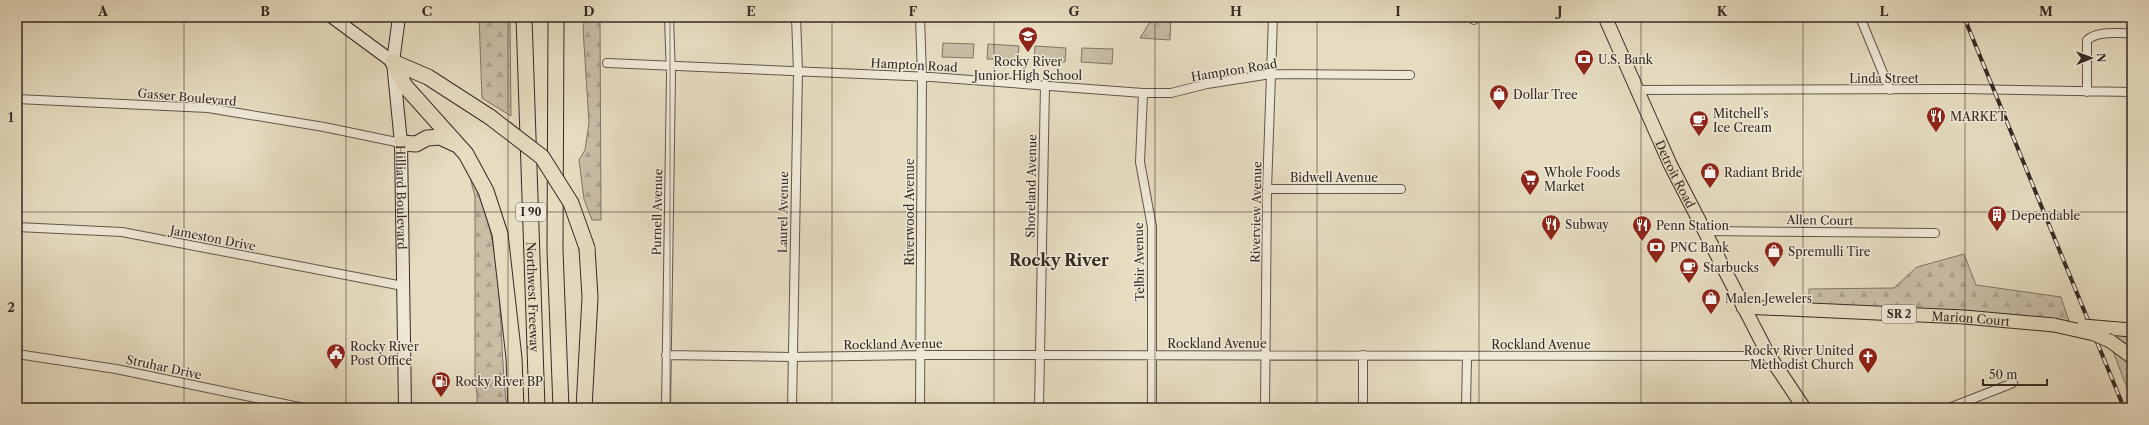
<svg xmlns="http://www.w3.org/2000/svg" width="2149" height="425" font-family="'Libre Caslon Text',serif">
  <defs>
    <pattern id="forest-firs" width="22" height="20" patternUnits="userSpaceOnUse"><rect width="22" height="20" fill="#c8bea6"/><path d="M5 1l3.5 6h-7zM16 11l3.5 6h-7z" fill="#aca38f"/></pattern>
    <pattern id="park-tufts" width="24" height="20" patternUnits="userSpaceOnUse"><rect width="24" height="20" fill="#c8bea6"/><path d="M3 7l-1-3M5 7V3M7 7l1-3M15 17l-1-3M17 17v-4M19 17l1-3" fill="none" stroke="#aca38f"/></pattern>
  </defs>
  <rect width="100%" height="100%" fill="#e6dcc0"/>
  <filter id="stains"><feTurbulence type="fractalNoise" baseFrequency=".005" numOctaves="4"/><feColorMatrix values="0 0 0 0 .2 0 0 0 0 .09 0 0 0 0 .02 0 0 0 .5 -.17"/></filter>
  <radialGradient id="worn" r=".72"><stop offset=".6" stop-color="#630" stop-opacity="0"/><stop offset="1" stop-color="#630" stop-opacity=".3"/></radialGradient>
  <path fill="url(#forest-firs)" stroke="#7f7466" d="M479 17H510L511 116 482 98Z
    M585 17H600L601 220H592L584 199 579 160 585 150 589 123 583 28Z
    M469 174C507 241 497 333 507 408H477V393L475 382V196Z
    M1964 254 1976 285 2061 297 2069 321 1809 304V289L1894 288 1917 267Z
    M2106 333 2132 335V401Z"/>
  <path fill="url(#park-tufts)" stroke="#7f7466" d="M1153 17H1171L1170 40 1140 38Z"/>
  <path fill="#c8bea6" stroke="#7f7466" d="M943 43 974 44 973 58 942 57Z
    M988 44 1019 46 1018 60 987 59Z
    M1035 46 1066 48 1065 62 1034 61Z
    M1082 48 1113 49 1112 64 1081 62Z"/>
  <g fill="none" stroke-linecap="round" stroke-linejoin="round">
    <g stroke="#62564c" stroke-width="10">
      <path id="minor" d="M920 17 922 77 920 408
        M1471 17 1474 20
        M1860 17 1890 90
        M607 63 931 77 1143 93H1171L1207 84 1271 74 1410 75
        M1636 90 1962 89 2132 92
        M2087 92V40C2099 30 2117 34 2132 33
        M1143 93 1140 162 1152 227V408
        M17 99 208 108 324 127 401 143
        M1267 189H1401
        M17 227 122 232 403 286
        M1704 231 1935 233
        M17 354 116 369 304 408
        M666 355 792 357 920 355 1756 356 1768 354
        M666 408 671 76 669 17
        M792 408 798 71 796 17
        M1039 408 1045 85
        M1265 408 1267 189 1273 17
        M1363 408V355
        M1466 408 1467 356
        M1949 408 2013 383"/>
    </g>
    <g stroke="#362a25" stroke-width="14">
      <g id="secondary">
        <path d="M332 17 393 62"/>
        <path id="s1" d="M399 17 393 62 401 143 405 408"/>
      </g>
    </g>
    <g stroke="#362a25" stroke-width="15">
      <g id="primary">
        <path id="s2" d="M1605 17 1670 164 1768 354 1804 408"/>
        <path id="s3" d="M1743 307 1964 317 2054 325"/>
        <path d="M2106 328 2132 330"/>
        <path d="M2110 341 2132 357"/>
      </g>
    </g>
    <g stroke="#362a25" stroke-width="17">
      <g id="motorway">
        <path id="s4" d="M524 17 537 408"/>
        <path d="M556 17 555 250 561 408"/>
        <path d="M393 62 405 86 466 154 486 191 500 234 514 358 516 408"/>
        <path d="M393 62 428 77 490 117"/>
        <path d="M401 143 416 144 427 138 440 137 455 144"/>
        <path d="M584 408 590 297 587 248"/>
      </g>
    </g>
    <use href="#minor" stroke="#efe8d6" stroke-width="8"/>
    <use href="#secondary" stroke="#efe8d6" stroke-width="12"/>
    <use href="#primary" stroke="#e6dcc0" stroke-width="13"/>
    <use href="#motorway" stroke="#e6dcc0" stroke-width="15"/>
    <g stroke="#362a25" stroke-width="4">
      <path id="rail" d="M1964 17 2124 408"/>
    </g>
    <use href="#rail" stroke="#efe8d6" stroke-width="2.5" stroke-dasharray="8" stroke-linecap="butt"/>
    <g stroke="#362a25" stroke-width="15" stroke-linecap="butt">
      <path id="primary-bridge" d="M2054 325 2094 334 2110 341
        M2084 326 2106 328"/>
    </g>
    <g stroke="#362a25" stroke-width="17" stroke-linecap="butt">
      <path id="motorway-bridge" d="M490 117 542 157 571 203 587 248"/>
    </g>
    <use href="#primary-bridge" stroke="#e6dcc0" stroke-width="13"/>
    <use href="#motorway-bridge" stroke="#e6dcc0" stroke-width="15"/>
  </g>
  <path fill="none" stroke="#362a25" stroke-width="1" stroke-opacity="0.55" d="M184 17V408M346 17V408M508 17V408M670 17V408M832 17V408M994 17V408M1155 17V408M1317 17V408M1479 17V408M1641 17V408M1803 17V408M1965 17V408M17 212H2132"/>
  <defs>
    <g id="school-pin" transform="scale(1)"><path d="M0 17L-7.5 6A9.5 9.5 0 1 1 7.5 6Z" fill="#8f2418" stroke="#efe8d6"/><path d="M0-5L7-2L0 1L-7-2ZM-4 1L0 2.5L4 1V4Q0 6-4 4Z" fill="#fff"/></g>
    <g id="bank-pin" transform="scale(1)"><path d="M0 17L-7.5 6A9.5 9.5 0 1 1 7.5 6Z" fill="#8f2418" stroke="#efe8d6"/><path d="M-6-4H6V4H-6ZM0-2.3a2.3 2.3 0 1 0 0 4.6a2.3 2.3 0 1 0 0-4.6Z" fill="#fff"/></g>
    <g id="shop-pin" transform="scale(1)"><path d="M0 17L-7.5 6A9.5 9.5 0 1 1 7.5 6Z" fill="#8f2418" stroke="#efe8d6"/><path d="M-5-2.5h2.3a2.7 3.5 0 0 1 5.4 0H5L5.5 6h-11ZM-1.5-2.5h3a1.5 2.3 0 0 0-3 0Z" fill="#fff"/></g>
    <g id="restaurant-pin" transform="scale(1)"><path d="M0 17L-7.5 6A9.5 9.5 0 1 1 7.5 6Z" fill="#8f2418" stroke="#efe8d6"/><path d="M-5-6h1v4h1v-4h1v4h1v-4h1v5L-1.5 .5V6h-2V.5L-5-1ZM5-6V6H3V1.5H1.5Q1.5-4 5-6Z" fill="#fff"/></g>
    <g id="cafe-pin" transform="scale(1)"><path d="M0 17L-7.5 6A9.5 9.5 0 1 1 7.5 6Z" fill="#8f2418" stroke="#efe8d6"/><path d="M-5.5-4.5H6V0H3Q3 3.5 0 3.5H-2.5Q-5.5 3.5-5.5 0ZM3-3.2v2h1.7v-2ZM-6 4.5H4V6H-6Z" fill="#fff"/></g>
    <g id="supermarket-pin" transform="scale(1)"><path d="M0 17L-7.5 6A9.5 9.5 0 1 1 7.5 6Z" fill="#8f2418" stroke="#efe8d6"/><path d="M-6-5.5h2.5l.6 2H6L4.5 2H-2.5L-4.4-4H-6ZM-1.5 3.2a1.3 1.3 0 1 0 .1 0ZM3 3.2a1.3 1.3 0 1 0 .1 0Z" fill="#fff"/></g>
    <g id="building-pin" transform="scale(1)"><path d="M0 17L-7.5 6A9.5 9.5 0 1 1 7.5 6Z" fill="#8f2418" stroke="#efe8d6"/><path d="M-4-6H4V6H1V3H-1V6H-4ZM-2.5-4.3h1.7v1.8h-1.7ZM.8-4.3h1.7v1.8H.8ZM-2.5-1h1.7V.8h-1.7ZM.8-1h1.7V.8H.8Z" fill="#fff"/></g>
    <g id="civic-pin" transform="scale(1)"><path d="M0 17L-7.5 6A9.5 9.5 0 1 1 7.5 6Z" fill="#8f2418" stroke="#efe8d6"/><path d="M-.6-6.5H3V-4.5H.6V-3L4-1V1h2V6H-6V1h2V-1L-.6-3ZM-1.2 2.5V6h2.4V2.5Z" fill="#fff"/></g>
    <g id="church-pin" transform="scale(1)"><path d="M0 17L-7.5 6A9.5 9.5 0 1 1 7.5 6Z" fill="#8f2418" stroke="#efe8d6"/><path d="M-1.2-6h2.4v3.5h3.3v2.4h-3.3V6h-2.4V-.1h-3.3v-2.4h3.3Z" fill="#fff"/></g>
    <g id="fuel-pin" transform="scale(1)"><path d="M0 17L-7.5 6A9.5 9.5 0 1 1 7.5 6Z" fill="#8f2418" stroke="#efe8d6"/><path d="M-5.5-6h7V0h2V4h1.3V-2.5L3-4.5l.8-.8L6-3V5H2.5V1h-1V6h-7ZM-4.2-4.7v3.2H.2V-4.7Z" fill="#fff"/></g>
  </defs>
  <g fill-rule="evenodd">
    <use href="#school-pin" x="1028" y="36"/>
    <use href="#bank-pin" x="1584" y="59"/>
    <use href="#shop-pin" x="1499" y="94"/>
    <use href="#restaurant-pin" x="1936" y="116"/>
    <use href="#cafe-pin" x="1699" y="120"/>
    <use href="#shop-pin" x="1710" y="172"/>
    <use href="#supermarket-pin" x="1530" y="179"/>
    <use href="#building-pin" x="1997" y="215"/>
    <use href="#restaurant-pin" x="1551" y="224"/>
    <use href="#restaurant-pin" x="1642" y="225"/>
    <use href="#bank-pin" x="1656" y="247"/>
    <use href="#shop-pin" x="1774" y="251"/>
    <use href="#cafe-pin" x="1689" y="267"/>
    <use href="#shop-pin" x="1711" y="298"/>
    <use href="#civic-pin" x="336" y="353"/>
    <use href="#church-pin" x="1868" y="357"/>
    <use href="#fuel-pin" x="441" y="381"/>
  </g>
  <g text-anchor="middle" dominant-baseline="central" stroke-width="3" stroke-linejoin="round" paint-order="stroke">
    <g fill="#efe8d6" stroke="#6e635a" stroke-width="1">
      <rect x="516" y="203" width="30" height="18" rx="3"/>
      <rect x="1882" y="305" width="34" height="18" rx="3"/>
    </g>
    <g font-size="11" font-weight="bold" fill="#362a25">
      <text x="531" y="212">I 90</text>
      <text x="1899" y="314">SR 2</text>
    </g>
    <g font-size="12" fill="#362a25" stroke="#efe8d6" text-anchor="start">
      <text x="1598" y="59">U.S. Bank</text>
      <text x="1028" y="61" text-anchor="middle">Rocky River<tspan x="1028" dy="14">Junior High School</tspan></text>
      <text x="1513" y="94">Dollar Tree</text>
      <text x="1713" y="113">Mitchell's<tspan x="1713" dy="14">Ice Cream</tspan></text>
      <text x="1950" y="116">MARKET</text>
      <text x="1544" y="172">Whole Foods<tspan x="1544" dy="14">Market</tspan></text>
      <text x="1724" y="172">Radiant Bride</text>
      <text x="2011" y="215">Dependable</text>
      <text x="1565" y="224">Subway</text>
      <text x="1656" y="225">Penn Station</text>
      <text x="1670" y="247">PNC Bank</text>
      <text x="1788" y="251">Spremulli Tire</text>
      <text x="1703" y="267">Starbucks</text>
      <text x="1725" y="298">Malen Jewelers</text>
      <text x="350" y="346">Rocky River<tspan x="350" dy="14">Post Office</tspan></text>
      <text x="1854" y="350" text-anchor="end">Rocky River United<tspan x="1854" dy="14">Methodist Church</tspan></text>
      <text x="455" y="381">Rocky River BP</text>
    </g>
    <g font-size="12" fill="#362a25" stroke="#efe8d6">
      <text transform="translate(914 65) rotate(3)">Hampton Road</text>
      <text transform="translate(1234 70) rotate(-9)">Hampton Road</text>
      <text x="1884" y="78">Linda Street</text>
      <text transform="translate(187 97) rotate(5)">Gasser Boulevard</text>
      <text stroke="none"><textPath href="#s2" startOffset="172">Detroit Road</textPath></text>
      <text x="1334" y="177">Bidwell Avenue</text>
      <text transform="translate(1031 186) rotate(-89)">Shoreland Avenue</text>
      <text stroke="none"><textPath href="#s1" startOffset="181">Hilliard Boulevard</textPath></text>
      <text transform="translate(657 212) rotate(-89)">Purnell Avenue</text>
      <text transform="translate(783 212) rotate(-89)">Laurel Avenue</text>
      <text transform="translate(909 212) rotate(-90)">Riverwood Avenue</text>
      <text transform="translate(1256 212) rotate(-89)">Riverview Avenue</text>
      <text transform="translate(1820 220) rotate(1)">Allen Court</text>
      <text transform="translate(213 238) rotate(11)">Jameston Drive</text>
      <text transform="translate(1139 262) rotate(-91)">Telbir Avenue</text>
      <text stroke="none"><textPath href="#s4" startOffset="280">Northwest Freeway</textPath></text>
      <text stroke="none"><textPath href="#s3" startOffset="228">Marion Court</textPath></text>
      <text x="1217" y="343">Rockland Avenue</text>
      <text transform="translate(893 344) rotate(-1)">Rockland Avenue</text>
      <text x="1541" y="344">Rockland Avenue</text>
      <text transform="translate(164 367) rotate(12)">Struhar Drive</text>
    </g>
    <g font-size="16" font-weight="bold" fill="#362a25" stroke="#efe8d6">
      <text x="1059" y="260">Rocky River</text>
    </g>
  </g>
  <rect width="2149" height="425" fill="none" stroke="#e6dcc0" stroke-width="44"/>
  <g transform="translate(2091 58) rotate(89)" stroke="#efe8d6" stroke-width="3" paint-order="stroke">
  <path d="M0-3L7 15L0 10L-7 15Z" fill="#362a25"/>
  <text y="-6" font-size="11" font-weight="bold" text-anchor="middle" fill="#362a25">N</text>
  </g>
  <path d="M1983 379v6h64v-6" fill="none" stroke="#362a25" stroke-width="2"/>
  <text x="1989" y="379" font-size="12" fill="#362a25" stroke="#efe8d6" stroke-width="3" paint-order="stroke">50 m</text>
  <rect x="22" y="22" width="2105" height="381" fill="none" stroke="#362a25" stroke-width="1.5"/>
  <g font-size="13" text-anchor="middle" font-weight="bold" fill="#362a25">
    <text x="103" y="16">A</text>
    <text x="265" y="16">B</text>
    <text x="427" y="16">C</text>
    <text x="589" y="16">D</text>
    <text x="751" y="16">E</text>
    <text x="913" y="16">F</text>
    <text x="1074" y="16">G</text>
    <text x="1236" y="16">H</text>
    <text x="1398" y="16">I</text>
    <text x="1560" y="16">J</text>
    <text x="1722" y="16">K</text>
    <text x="1884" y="16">L</text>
    <text x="2046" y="16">M</text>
    <text x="11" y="122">1</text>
    <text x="11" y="312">2</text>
  </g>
  <rect width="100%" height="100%" filter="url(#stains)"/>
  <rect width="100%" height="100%" fill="url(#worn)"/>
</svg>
